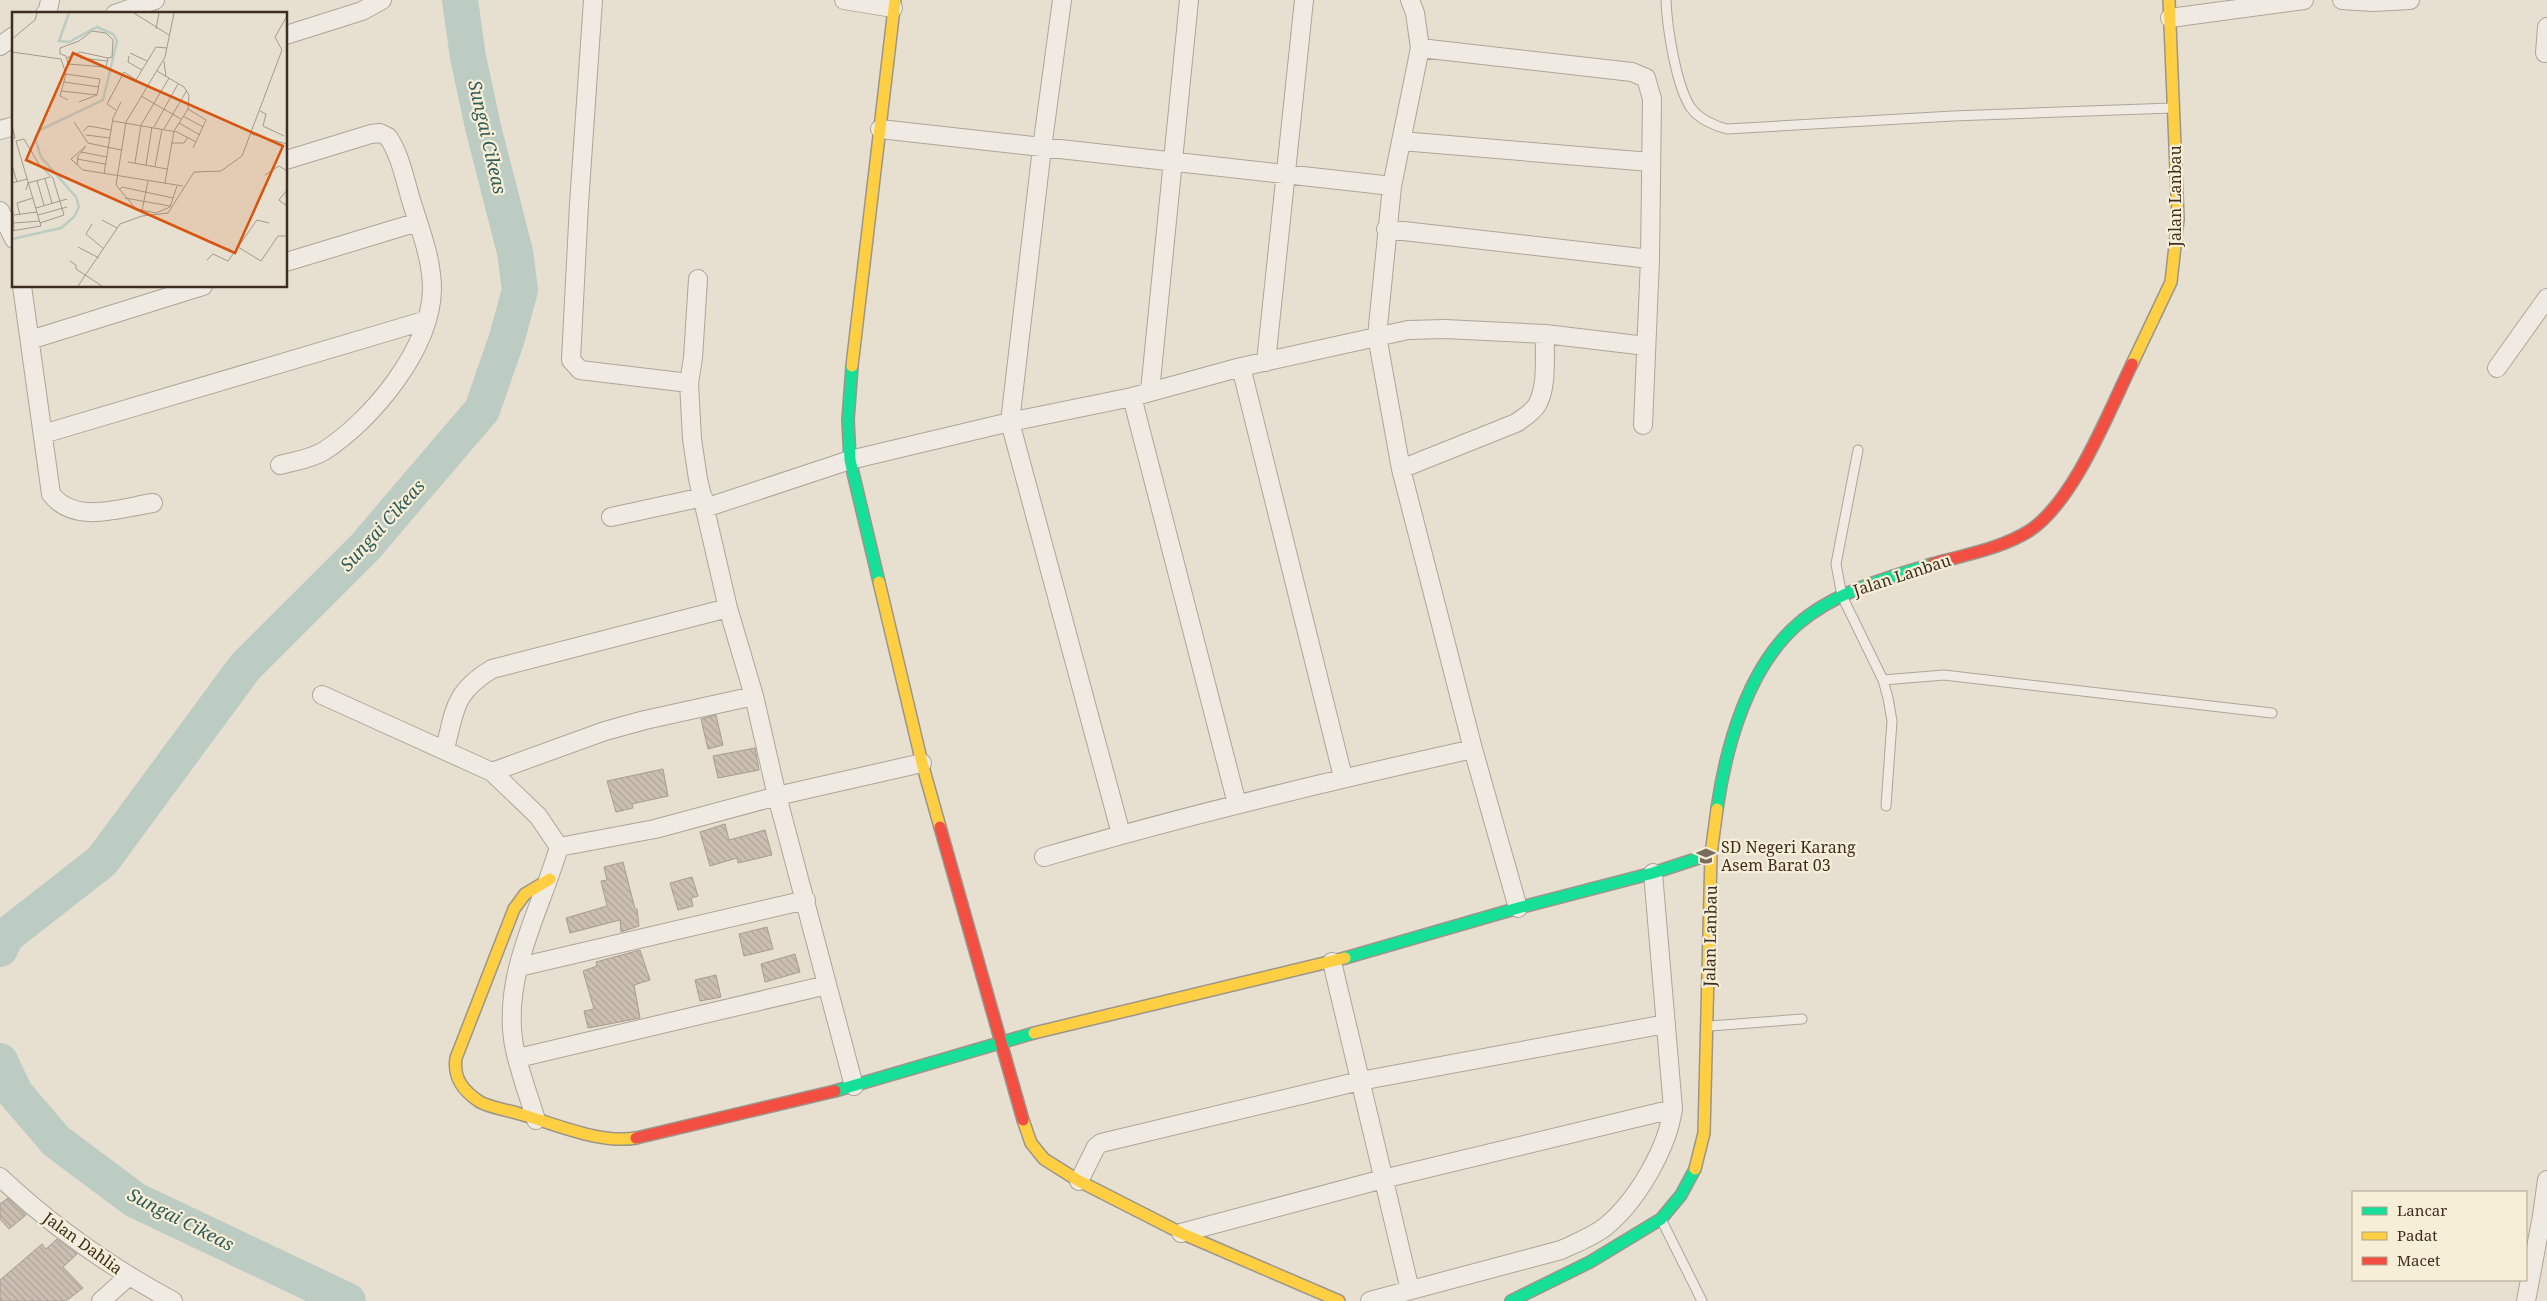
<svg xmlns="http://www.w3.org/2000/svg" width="2547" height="1301" font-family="'Noto Serif',serif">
  <defs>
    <pattern id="building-back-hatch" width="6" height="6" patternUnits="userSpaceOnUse" patternTransform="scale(1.25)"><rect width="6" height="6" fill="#cbbfb2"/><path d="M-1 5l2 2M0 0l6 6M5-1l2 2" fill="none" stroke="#afa499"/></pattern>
  </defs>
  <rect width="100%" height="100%" fill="#e7e0d1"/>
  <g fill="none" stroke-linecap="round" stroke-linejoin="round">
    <path stroke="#bcccc2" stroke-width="36" d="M0 949 6 936 102 861 245 667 365 547 482 410 507 338 520 290 515 252 483 127 468 57 460 0
      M0 1061 15 1093 56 1141 135 1200 348 1301"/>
  </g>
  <path fill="url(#building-back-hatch)" stroke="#a89c90" d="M716 715 723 745 708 749 701 719Z
    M755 748 759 770 718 778 713 756Z
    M663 769 668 796 632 804 633 808 616 812 607 781Z
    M725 824 729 840 765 830 772 855 738 863 737 858 710 866 700 832Z
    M623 862 635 909H637L639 926 621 932 620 920 570 933 566 918 607 906 601 881 607 880 604 867Z
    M692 877 698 896 691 898 693 906 678 910 670 883Z
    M767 927 773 949 744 956 739 934Z
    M640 950 650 980 634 985 640 1018 588 1028 584 1011 594 1009 583 971 597 966 596 962Z
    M795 954 800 972 765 982 761 964Z
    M716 975 721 997 700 1001 695 980Z
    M8 1198 26 1215 9 1229 0 1219V1204Z
    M57 1239 77 1254 63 1267 83 1288 66 1301H0V1280L42 1244 46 1249Z"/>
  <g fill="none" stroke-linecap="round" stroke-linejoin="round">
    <g stroke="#ada599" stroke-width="11">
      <path id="lane" d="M1666 0C1667 27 1676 86 1691 108 1699 119 1715 126 1727 129L1953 116 2172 108
        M1858 450 1836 564 1842 596 1883 680 1888 698 1892 721 1886 806
        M1883 680 1944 675 2272 713
        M1710 1026 1802 1019
        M1662 1221 1702 1301"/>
    </g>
    <g stroke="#ada599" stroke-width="20">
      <path id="street" d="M593 0 579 204 571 360 580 370 689 383
        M844 0 893 8
        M1062 0 1042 148 1010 422 1121 834
        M1410 0 1415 13 1420 48 1392 186 1377 336 1401 469 1473 749 1518 908
        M2342 0 2373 2 2410 0
        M45 14 48 10 50 0
        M115 14 155 0
        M2170 18 2304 0
        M286 35 362 11 382 0
        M0 46 14 36
        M1420 48 1632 72 1646 78 1652 99 1650 259 1643 425
        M2545 53 2547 27
        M880 129 1392 186
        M0 130 14 126
        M1401 141 1650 162
        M0 211 14 239
        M1386 229 1650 259
        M286 262 418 222
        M698 279 693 358 689 383 692 439 698 479 728 608 754 696 777 796 854 1086
        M22 286 51 494C75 525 120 508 153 503
        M30 340 203 286
        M1266 362 1304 0
        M1241 367 1343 777
        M2497 368 2547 298
        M1150 391 1189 0
        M1132 397 1237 804
        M43 434 427 320
        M280 465C295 461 311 459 324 451 372 420 431 349 432 289 432 259 420 229 411 200 405 180 400 154 388 137L380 133 371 134 286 160
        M1401 469 1516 423C1523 418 1532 413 1537 405 1548 386 1544 355 1545 334
        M705 508 850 460 1010 422 1132 397 1241 367 1408 330 1445 329 1545 334 1646 346
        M611 517 703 497
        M322 695 492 772 538 816 559 847
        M445 749C455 709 454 692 492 669L728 608
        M492 772 605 731 645 720 754 696
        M559 847 655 829 777 796 922 763
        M1044 857C1186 815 1329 781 1473 749
        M1332 962 1410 1290
        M519 967 806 900
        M518 1058 827 985
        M536 1120C529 1096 516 1063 513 1039 504 971 541 909 559 847
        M0 1177C52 1226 110 1267 173 1301
        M2547 1180 2542 1216 2547 1223
        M1079 1181 1096 1147 1101 1143 1360 1081 1666 1024
        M1181 1233 1383 1179 1673 1109
        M101 1301 129 1276
        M1370 1301 1561 1250C1576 1243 1592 1237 1605 1227 1637 1201 1667 1149 1673 1109L1653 873
        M2526 1301 2542 1216"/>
    </g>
    <g stroke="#9c958a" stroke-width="14">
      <path id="fast" d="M852 366 848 420 850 460 879 582
        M1717 809C1726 746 1748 667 1798 624 1835 592 1886 578 1932 564
        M1345 958 1518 908 1653 873 1711 854
        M835 1091 1034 1033
        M1511 1301 1590 1262 1661 1219 1681 1195 1695 1169"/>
    </g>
    <g stroke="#9c958a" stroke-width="14">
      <path id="slow" d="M2132 364 2171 282 2178 219 2169 0
        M852 366 895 0
        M879 582 922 763 940 827
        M550 879 525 894 514 909 456 1058C453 1078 463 1091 480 1102 491 1108 508 1110 520 1114 556 1124 599 1144 636 1138
        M1034 1033 1345 958
        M1023 1120 1031 1143 1044 1159 1079 1181 1181 1233 1339 1301
        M1695 1169 1704 1133 1711 854 1717 809"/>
    </g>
    <g stroke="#9c958a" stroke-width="14">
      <path id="jam" d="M1932 564C1964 555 2000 549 2029 531 2074 502 2109 411 2132 364
        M940 827 1023 1120
        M636 1138 835 1091"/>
    </g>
    <use href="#lane" stroke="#efebe3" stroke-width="9"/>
    <use href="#street" stroke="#efebe3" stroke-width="18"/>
    <use href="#fast" stroke="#16e098" stroke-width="11"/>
    <use href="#slow" stroke="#ffcf43" stroke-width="11"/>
    <use href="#jam" stroke="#f24e42" stroke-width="11"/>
  </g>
  <defs>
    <g id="school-bare" transform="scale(1.5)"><path d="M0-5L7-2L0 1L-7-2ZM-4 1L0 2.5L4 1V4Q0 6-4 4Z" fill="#786c5e" stroke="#f7eed8" stroke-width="2.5" paint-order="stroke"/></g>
  </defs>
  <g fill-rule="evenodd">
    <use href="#school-bare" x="1706" y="856"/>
  </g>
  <g text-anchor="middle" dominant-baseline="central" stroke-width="4.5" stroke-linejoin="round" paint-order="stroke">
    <g font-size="16" fill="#3d2e20" stroke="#f7eed8">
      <text transform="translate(2175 196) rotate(-90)">Jalan Lanbau</text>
      <text transform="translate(1902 575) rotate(-18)">Jalan Lanbau</text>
      <text transform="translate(1710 936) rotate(-89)">Jalan Lanbau</text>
      <text transform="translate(83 1243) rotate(36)">Jalan Dahlia</text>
    </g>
    <g font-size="16" fill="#3d2e20" stroke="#f7eed8" text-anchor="start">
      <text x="1721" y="847">SD Negeri Karang<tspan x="1721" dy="18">Asem Barat 03</tspan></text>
    </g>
    <g font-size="18" font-style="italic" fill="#2f5d5a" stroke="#f7eed8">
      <text transform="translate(488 137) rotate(77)">Sungai Cikeas</text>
      <text transform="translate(382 525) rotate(-48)">Sungai Cikeas</text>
      <text transform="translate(181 1219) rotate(27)">Sungai Cikeas</text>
    </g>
  </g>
  <g transform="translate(12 12)">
    <rect width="275" height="275" fill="#e7e0d1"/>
    <path fill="none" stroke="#bcccc2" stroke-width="2.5" d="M0 227 49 216 62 205 67 195 64 185 29 145 23 126 28 118 91 88 105 29 101 22 85 15 57 30 47 29 57 1"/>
    <path fill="none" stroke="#a3998a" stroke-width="1" d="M122 1 157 23M162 1 153 45 114 110 104 173 124 197 144 201 158 195 165 174M144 17 147 1M80 19 94 21 101 28 100 45 96 46 94 55 56 52 54 44 48 42V36L67 29ZM0 27 23 8 25 1M0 40 49 47 54 62 48 84 56 88M118 41 135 49M117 44 116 50 130 58M55 46 68 40 96 46M68 46 96 49M152 49 154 65M145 59 172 75 177 83 176 97 162 119 153 171M54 62 88 67 85 83 67 90M124 68 144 35 155 36M52 70 87 75M49 79 85 83M129 84 169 107M176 97 194 108 181 136M104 98 95 92 112 60 135 75M248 99 254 102 251 114 272 124M171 104 191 115M101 109 165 120 184 130M62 110 76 131M167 111 188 123M0 114 3 126 0 127M142 115 166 72M152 117 175 78M71 119 77 114 99 118M239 122 275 132M74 123 98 126M76 131 109 138M159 131H172L176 125M74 134 59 147 71 158 171 174M69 140 95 145M65 147 93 152M116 150 155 157M123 151 129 113 157 66M0 153 5 170M65 153 66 144 74 134M134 153 140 115M143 154 150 117M92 162 101 106 109 90M253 163 267 154 275 159M33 167 40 191M25 169 32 193M0 171 15 167M14 178 16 171 38 165M107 178 110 175 161 186M275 178 267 188 275 194M113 186 158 194M24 196 55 187M1 199 2 219M130 199 136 169M2 203 25 200M8 203 5 191 21 186M26 203 55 195M90 208 105 216M2 211 28 209M257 211 245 208 226 235 249 249 266 224H275M80 212 74 222 92 237M0 219 29 214 4 129 12 127 28 154 41 166 52 203 28 211M66 235 87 246M195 248 201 242 216 249 226 235M58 249 64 253V257L90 274M66 274 108 212 130 204 156 201 182 160 209 159 230 144 270 38 263 25 275 4"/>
    <path fill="#d7550e" fill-opacity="0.15" stroke="#d7550e" stroke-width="2.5" d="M61 41 271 134 223 241 14 148Z"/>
    <rect width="275" height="275" fill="none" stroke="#3d2e20" stroke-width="2.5"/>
  </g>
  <rect x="2352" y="1191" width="175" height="90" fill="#f7eed8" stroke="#ada18e"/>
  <rect x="2362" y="1207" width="25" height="8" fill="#16e098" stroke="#ada18e"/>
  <text x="2397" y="1216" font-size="15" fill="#3d2e20">Lancar</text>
  <rect x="2362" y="1232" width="25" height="8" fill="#ffcf43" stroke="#ada18e"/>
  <text x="2397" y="1241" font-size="15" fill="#3d2e20">Padat</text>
  <rect x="2362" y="1257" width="25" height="8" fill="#f24e42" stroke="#ada18e"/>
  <text x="2397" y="1266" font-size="15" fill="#3d2e20">Macet</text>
</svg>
